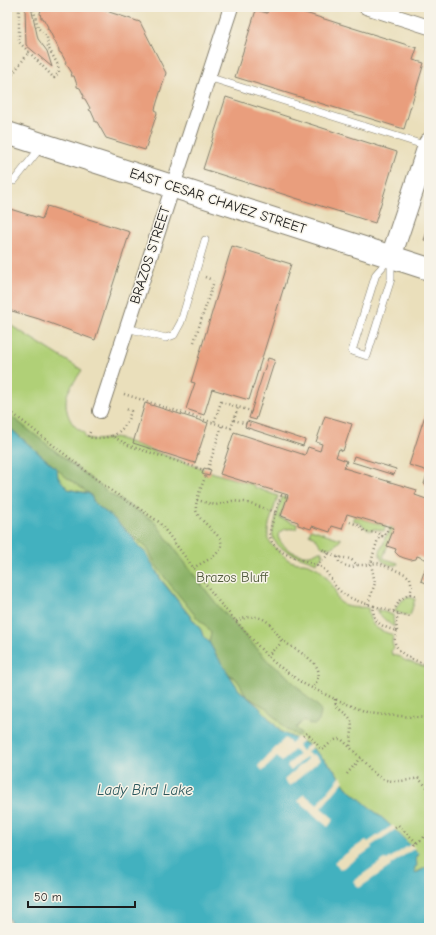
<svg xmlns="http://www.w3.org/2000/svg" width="436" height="935" font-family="'Comic Neue',sans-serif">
  <rect width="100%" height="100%" fill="#f7f3e8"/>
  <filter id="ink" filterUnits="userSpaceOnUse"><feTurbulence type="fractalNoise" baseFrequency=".025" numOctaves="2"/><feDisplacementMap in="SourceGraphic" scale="8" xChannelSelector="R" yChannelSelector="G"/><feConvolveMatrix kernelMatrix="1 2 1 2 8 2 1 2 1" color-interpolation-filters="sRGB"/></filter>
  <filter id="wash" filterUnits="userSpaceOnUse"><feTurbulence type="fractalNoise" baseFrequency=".012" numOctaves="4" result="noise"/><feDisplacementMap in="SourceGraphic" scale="16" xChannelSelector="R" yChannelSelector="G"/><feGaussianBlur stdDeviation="0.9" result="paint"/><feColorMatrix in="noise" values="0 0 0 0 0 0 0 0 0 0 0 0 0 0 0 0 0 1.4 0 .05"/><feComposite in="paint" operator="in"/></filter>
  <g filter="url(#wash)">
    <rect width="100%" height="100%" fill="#eadfbb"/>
    <path fill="#b0d077" stroke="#66764a" d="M7 323 82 370C77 378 70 387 67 395 64 406 68 421 77 428 80 430 83 432 85 433L84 437C96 441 103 440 115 437L217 474 254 485V487L278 496 269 524V525C265 544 272 544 284 556 287 559 289 561 294 562 297 563 300 563 303 563 308 563 316 567 320 570 325 575 332 584 335 590 336 592 335 594 336 596 337 601 343 604 347 606 355 609 362 606 368 608 370 627 376 629 393 635L392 643 394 648 391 651 392 654 399 657 400 656 404 660 429 668V866L415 873C413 867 415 859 419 854L346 787 333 768 309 745 281 732 259 707 239 690 215 653 209 642 203 636 201 630 161 579 146 553 139 547 131 535 90 494 68 489 57 477 12 430 7 428Z
      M282 497 287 498 280 518 297 524 296 529C292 529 287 528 283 530 271 535 285 548 291 551 297 554 304 556 310 555 313 554 316 553 319 551H321L323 555 316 563C302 556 268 551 273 529Z
      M354 516 386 526 384 531 376 529 370 530 367 529 360 523 353 520Z
      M390 527 394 528 383 558 398 563 397 565H390L382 561C376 549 385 547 385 537L388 534Z
      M311 529 341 539C337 545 329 552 321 546 316 540 318 538 309 534Z
      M409 597 415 599 410 616 395 612C396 605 402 599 409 597Z
      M376 609 393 615 394 627C388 623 380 616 376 609Z"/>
    <path fill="#8cb268" stroke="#546742" d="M7 413 109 493 154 521 194 575 219 607 268 661 286 675 307 697 319 707 321 712 319 721 314 725 308 724 304 720 296 728 301 734 298 736 286 729 267 708 259 704 246 696 241 686 236 679 227 673 215 653 209 642 211 633 205 625 198 619 165 578 155 564 147 548 131 535 112 517 95 504 90 494 66 477 12 430 7 428Z"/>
    <path fill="#43b1bf" stroke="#30666e" d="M7 428 12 430 57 469 58 477 68 489 90 494 95 504 112 517 131 535 139 547 146 553 161 580 201 630 203 636 209 642 215 653 239 690 259 707 281 732 309 745 333 768 346 787 388 823 419 854 416 858 417 866 414 868 415 869V872L416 873 429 866V928H15L7 917Z"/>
    <path fill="#eadfbb" d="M297 737 303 740 298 746 302 751 310 743 313 746 307 752 311 756 313 754 320 760 290 786 284 780 308 759 306 757 291 771 287 766 299 754 294 750 282 762 277 757 263 771 258 766 285 738 291 743Z
      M341 776 344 781 321 808 334 819 328 827 298 801 304 794 317 805Z
      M393 825 396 829 371 846 372 848 340 870 334 862 366 840 368 842Z
      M411 844 415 848 390 865 391 866 359 888 353 881 385 859 387 860Z"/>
    <g id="blocks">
      <path fill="#e99e7d" d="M25 7H31L38 39 47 51 52 67 26 45Z
        M42 7H102L103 10 140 22 166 73 155 109 157 113 145 150 106 138 97 122H95V120L91 111 89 110 90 108 85 99 83 98 84 96 80 88 77 87V85L74 76H71L72 73 67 65 65 64 66 62 61 53 59 52V50L55 41 53 40V38L49 30 47 29 48 27 43 18H41L40 13Z
        M269 7H286L417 48 413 60 424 63 404 129 235 77 256 10 267 13Z
        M226 97 397 152 375 223 203 169Z
        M47 206 130 232 95 340 39 319 12 311H7V208L42 219Z
        M429 226V241L424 240Z
        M232 246 291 264 249 400 212 389 204 415 186 409 195 383 191 382Z
        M268 358 275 360 256 420 249 418Z
        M145 403 208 423 195 463 133 443Z
        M429 403V486L424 484 428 471 409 465Z
        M325 416 352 424 343 451 339 449 336 457 347 461 344 468 417 490 415 495 429 500V584L421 581 428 560 417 556 416 559 411 560 404 558 399 556 395 552 396 549 387 546 394 528 347 514 342 529 332 526 330 532 312 526 311 529 298 525V522L281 516 288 495 220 474 234 432 305 455 308 447 320 451 322 444 316 442Z
        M247 421 305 440 303 446 245 427Z
        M354 456 396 469 394 475 352 462Z
        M204 468 211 470 209 476 202 474Z"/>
    </g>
  </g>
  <g filter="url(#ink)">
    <use href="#blocks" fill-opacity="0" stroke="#837e6c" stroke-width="1"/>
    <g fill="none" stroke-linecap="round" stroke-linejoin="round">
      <g stroke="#837e6c" stroke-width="8">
        <path id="service" d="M208 77 427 146
          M7 179 14 181 41 147
          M391 257V279L367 356 352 351 376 274Z
          M127 328 166 338 174 335 181 322 205 240"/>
      </g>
      <g stroke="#837e6c" stroke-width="16">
        <path id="minor" d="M366 7 429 27
          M100 411 231 7"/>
      </g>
      <g stroke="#837e6c" stroke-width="22">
        <path id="secondary" d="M391 257 429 143"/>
      </g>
      <g stroke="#837e6c" stroke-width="24">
        <path id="primary" d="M7 133 429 269"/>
      </g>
      <path stroke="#837e6c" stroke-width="2.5" stroke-dasharray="1 3" stroke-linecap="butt" d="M29 52 54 78 59 72 58 65 48 47 47 37 38 28 33 7H31
        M7 79H9L29 52 19 42V7
        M205 277 210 279
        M194 342 214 281
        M124 394 214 423
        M7 409 113 492 137 507 159 522 219 602 267 656 276 664 302 683 335 699 369 713 385 715 429 718
        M234 420 231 428 214 423 221 402 238 407
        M250 425 234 420 238 407 254 412
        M90 432 88 437C97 439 104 438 112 436L130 446 204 470
        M112 436C123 431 128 422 131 411L126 409
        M208 469 222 425
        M281 495 287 497
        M197 500 215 505 221 504 232 501 244 502 276 512C273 521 267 533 272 542 281 557 301 558 315 565 317 566 319 566 321 567 328 572 331 580 336 587 345 598 360 602 374 606 371 623 383 627 397 631 396 635 394 639 395 643 400 657 417 661 429 665
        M276 512 282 493
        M350 522C352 523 357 524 359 526 362 528 363 531 368 532 374 533 378 531 383 537
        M329 553C332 555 336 557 339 557 348 559 350 557 357 565H364L376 563 381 564 405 574 410 578 412 587 410 594 400 600 393 612
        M338 557 339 562C345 566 351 569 357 565
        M317 566C321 561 326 558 329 553L320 548
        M193 568C204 561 227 554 220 538L200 518C198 515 196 512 196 509 195 501 203 483 206 475
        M410 594 416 596
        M368 604 375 583 371 564 373 555 378 539 380 537 385 535 389 527
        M374 606 410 617
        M236 621C245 617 255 615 263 619 271 623 275 631 280 638 290 648 314 657 318 670 320 676 316 683 313 688
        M397 631 396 622 399 614
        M267 656 279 645 282 639
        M335 699C335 712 348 711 351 721 353 728 351 740 350 747
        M303 736 307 733 322 750C328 746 333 738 341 739 349 746 356 753 363 761 369 767 373 774 381 778 389 783 409 781 418 778L429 789
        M347 774 360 758
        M395 827 398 825 417 843 414 845
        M417 843 429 833"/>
      <use href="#service" stroke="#fff" stroke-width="7"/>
      <use href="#minor" stroke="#fff" stroke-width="14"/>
      <use href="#secondary" stroke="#fff" stroke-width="20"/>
      <use href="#primary" stroke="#fff" stroke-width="22"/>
    </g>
  </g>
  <g text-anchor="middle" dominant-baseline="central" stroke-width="3" stroke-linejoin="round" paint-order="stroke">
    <g font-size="14" fill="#1c1c1c" stroke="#f7f3e8">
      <text transform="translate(218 201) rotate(18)">EAST CESAR CHAVEZ STREET</text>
      <text transform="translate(150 255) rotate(-72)">BRAZOS STREET</text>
    </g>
    <g font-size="14" fill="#505b3c" stroke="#f7f3e8">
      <text x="232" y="577">Brazos Bluff</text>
    </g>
    <g font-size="15" font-style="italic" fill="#2c585d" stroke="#f7f3e8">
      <text x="145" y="790">Lady Bird Lake</text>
    </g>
  </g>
  <rect width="436" height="935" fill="none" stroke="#f7f3e8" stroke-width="24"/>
  <path d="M28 901v6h107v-6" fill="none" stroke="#1c1c1c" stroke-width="2"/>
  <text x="34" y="901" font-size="12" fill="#1c1c1c" stroke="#f7f3e8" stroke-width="3" paint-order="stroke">50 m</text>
</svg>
